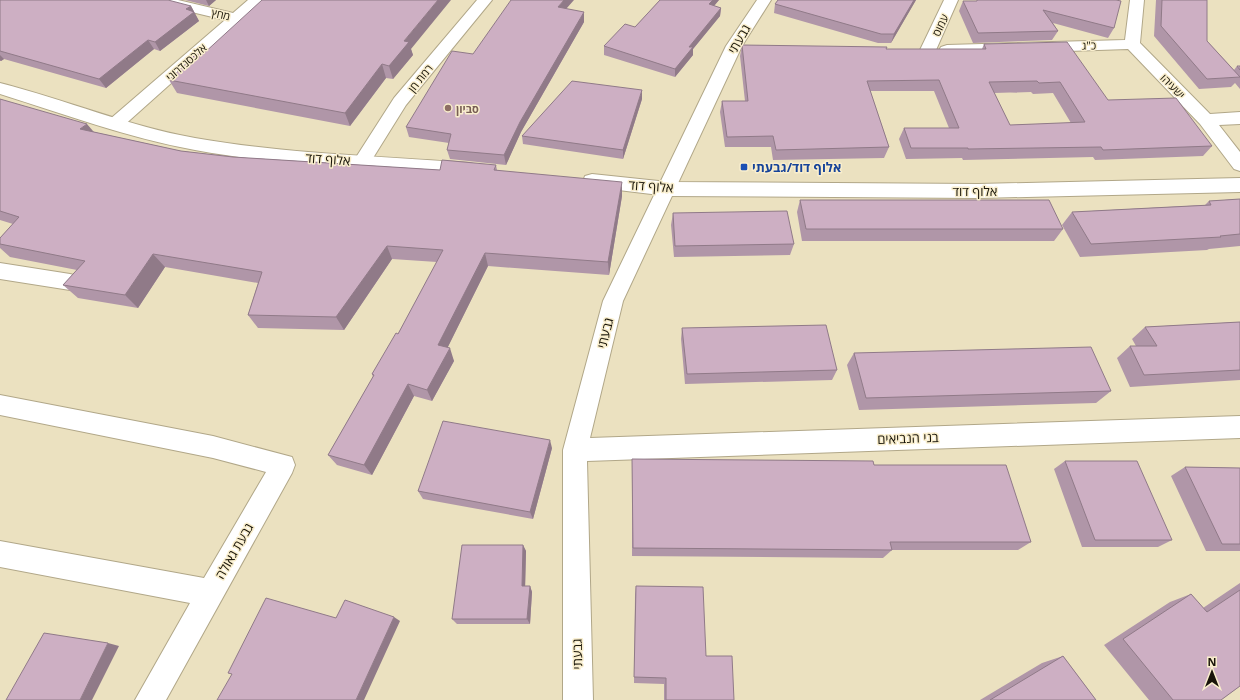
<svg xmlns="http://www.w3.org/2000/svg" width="1240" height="700" font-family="'Open Sans','Noto Sans Hebrew',sans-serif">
  <rect width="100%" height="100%" fill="#ebe1c0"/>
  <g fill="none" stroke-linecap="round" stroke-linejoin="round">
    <g stroke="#b1a788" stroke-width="2">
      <path id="street" d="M152 0H178L233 13 248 0H264L121 128 115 130 109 128 106 124 109 120 225 20 154 3Z
        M477 0H492L406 105 368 166 362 168 356 166 353 162 394 98Z
        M757 0H771L742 46 623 301 590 438 1240 416V438L587 461 593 700H563V450L603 301 726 46Z
        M944 0H958L936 50 934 53H922L920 50Z
        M1130 0H1144L1140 43 1210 114 1240 112V124L1219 125 1240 152V171L1234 169 1200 124 1128 49 947 55 941 53 939 50 941 47 947 45 1125 40Z
        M0 263 70 274 77 276 80 282 77 288 70 290 0 279Z
        M0 395 213 436 292 457 295 465 292 473 166 700H135L190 603 0 567V541L204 578 266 472 213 458 0 415Z"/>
    </g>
    <g stroke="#b1a788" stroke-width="2">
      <path id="secondary" d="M0 83C66 100 128 126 195 138 286 154 378 156 470 163L476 165 479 169 476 173 470 175C378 168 286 167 195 150 128 138 64 114 0 94Z
        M592 174 668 182 978 184 1240 178V192L978 198 668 196 585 186 583 181 585 176Z"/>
    </g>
    <use href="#street" fill="#fff" fill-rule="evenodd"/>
    <use href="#secondary" fill="#fff" fill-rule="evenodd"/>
  </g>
  <path fill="#b096a8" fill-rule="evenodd" d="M0 0 191 6 199 21 160 51 154 49 106 88 4 59 1 61H0Z
    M185 0H216L209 6Z
    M660 0H719L714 6 721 8 720 16 693 49V55L675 77 604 55V46L635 27Z
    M778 0H916L891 43H878L774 13 775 4Z
    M1116 0 1114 28 1108 38 1053 23 1058 31 1052 40 973 43 959 11 963 1Z
    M1156 0H1207V41L1234 70 1237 66H1240V89L1235 83 1231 87 1199 89 1154 36Z
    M566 9 584 22 521 132 506 165 450 159 447 150 449 143 409 137 406 127 473 54Z
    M984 44 1108 100 1212 146 1203 156 1095 160 1093 157 963 160 962 158 906 159 899 139 904 128H949L934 91H870L889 147 884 158 773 160 771 147H725L720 112 722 101H745L740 56 742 45 886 49H982ZM1031 92 1033 94 1053 93 1071 123 1010 125 994 93Z
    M411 49 413 55 393 79 386 78 350 126 177 93 169 80 202 55Z
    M0 99 94 132 181 151 233 157 440 170 496 165 497 170 622 196 609 275 488 266 447 348 454 361 432 401 414 396 372 475 337 465 328 455 373 377 372 374 398 334 437 262 392 259 344 330 258 328 248 315 258 283 165 267 138 308 78 298 63 285 77 270 10 257 0 248V238L13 224 0 220Z
    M642 99 623 159 523 144 522 136Z
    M1240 199V246L1209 249 1207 250 1080 257 1062 225 1072 212 1205 205 1209 201Z
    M800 200 1063 229 1054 241H802L797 212Z
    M673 213 794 244 790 255 674 257 671 225Z
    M1240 322V380L1130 387 1117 358 1130 346H1136L1132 339 1145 327Z
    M682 328 837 370 832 380 685 384 681 339Z
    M854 353 1111 391 1096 403 859 410 847 365Z
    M552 448 533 519 423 499 418 491Z
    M632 459 874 465 1031 542 1018 550H892L883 558 632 556Z
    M1065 461 1172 540 1158 547H1082L1054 469Z
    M1185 467 1240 468V551H1206L1171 476Z
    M523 545 526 551 525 586H530L532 592 530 624H457L452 619Z
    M1240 583V686L1221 700H1149L1104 645 1170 602 1191 594 1203 608Z
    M636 586 706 656 734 700H664V684L634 683 635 595Z
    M1063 656 1096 700H980L1042 663Z"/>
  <path fill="#907a88" d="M206 0H216L209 6Z
    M438 0H451L411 49 413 55 393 79 389 66 404 41Z
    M564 0H574L559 17 558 7Z
    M713 0H719L708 13 709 4Z
    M914 0H916L891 43 894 34Z
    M191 6 199 21 160 51 155 42 186 9Z
    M721 8 720 16 693 49V55L675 77V69L689 47Z
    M584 12V22L521 132 506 165 504 155 520 122Z
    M148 40 154 49 106 88 99 79Z
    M0 55 4 59 1 61 0 60Z
    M382 64 386 78 350 126 345 113Z
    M642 90V99L623 159V150Z
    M87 124 99 138 80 129Z
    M622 182V196L609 275 608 262Z
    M387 246 392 259 344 330 336 317Z
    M485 253 488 266 443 357 438 345Z
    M153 254 165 267 138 308 125 295Z
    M450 348 454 361 432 401 427 390Z
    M408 384 414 396 372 475 364 465Z
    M550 440 552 448 533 519 530 512Z
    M523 545 526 551 525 592 522 586Z
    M530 586 532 592 530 624 527 619Z
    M394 617 400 621 364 700H356Z
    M108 643 119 646 92 700H80Z"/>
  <path fill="#cdafc3" stroke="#907a88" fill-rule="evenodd" d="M0 0H168L191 6 186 9 194 12 155 42 148 40 99 79 0 51Z
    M262 0H438L404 41 409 42 389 66 382 64 345 113 169 80 196 54 202 55Z
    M511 0H564L558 7 584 12 520 122 504 155 447 150 451 134 406 127 452 51 473 54Z
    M660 0H713L709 4 721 8 689 47H693L675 69 604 46 625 24 635 27Z
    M778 0H914L894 34H881L775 4Z
    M977 0H1116L1121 1 1114 28 1043 10 1058 31 978 33 963 1H977Z
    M1162 0H1207V41L1240 77 1207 79 1161 26Z
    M1067 42 1108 100 1176 98 1212 146 1103 150 1101 147 968 149V148H911L904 128H959L939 80 867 81 889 147 776 150 773 136 727 137 722 101H748L742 45 887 47 886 49H986L984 44ZM1037 81 1039 83 1060 82 1085 122 1010 125 989 82Z
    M1237 66H1240V70Z
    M572 81 642 90 623 150 522 136Z
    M0 99 87 124 80 129 181 151 233 157 440 170 442 160 496 165 494 170 622 182 608 262 485 253 438 345 450 348 427 390 408 384 364 465 328 455 374 375 372 374 396 333 398 334 443 250 387 246 336 317 248 315 262 272 153 254 125 295 63 285 85 261 0 244V238L19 217 0 211Z
    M1240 199V234L1220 236 1221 237 1091 244 1072 212 1211 205 1209 201Z
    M800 200H1049L1063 229H806Z
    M787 211 794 244 675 246 673 213Z
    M1240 322V370L1144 375 1130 346H1157L1145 327Z
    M826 325 837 370 687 374 682 328Z
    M1091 347 1111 391 866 398 854 353Z
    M443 421 550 440 530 512 418 491Z
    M632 459 873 461 874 465H1006L1031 542H890L892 550 633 548Z
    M1065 461H1137L1172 540H1095Z
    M1185 467 1240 468V544H1222Z
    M462 545H523L522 586H530L527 619H452Z
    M636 586 703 587 706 656H732L734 700H666V678L634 677Z
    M1240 590V686L1221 700H1173L1123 639 1191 594 1207 612Z
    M266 598 336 618 345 600 394 617 356 700H217L232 674 228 673Z
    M44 633 108 643 80 700H6Z
    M1063 656 1096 700H990Z"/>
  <circle fill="#8d6e63" stroke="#f9eecd" stroke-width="1.5" cx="448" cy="108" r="4"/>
  <rect fill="#1a4fb4" stroke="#f9eecd" stroke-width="1.5" x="740" y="163" width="8" height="8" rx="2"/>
  <g text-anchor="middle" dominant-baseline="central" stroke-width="3" stroke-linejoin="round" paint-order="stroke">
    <g font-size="11" fill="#181409" stroke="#f9eecd">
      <text transform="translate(221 14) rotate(13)">מחץ</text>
      <text transform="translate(940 25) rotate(-65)">עמוס</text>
      <text transform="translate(1089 45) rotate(-2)">כ"ג</text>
      <text transform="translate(186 62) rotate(-41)">אלכסנדרוני</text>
      <text transform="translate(420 78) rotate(-51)">רמת חן</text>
      <text transform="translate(1173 86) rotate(45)">ישעיהו</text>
    </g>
    <g font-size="11" font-weight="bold" fill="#785e54" stroke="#f9eecd" text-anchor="start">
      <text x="456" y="108">סביון</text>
    </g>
    <g font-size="13" fill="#181409" stroke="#f9eecd">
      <text transform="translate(739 39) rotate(-60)">גבעתי</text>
      <text transform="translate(328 159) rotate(4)">אלוף דוד</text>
      <text transform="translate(651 186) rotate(4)">אלוף דוד</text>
      <text x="975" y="191">אלוף דוד</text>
      <text transform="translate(605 333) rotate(-76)">גבעתי</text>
      <text transform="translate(908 438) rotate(-2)">בני הנביאים</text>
      <text transform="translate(234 551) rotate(-60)">גבעת גאולה</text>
      <text transform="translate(577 654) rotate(-91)">גבעתי</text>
    </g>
    <g font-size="13" font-weight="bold" fill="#164399" stroke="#f9eecd" text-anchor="start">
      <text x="752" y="167">אלוף דוד/גבעתי</text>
    </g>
  </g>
  <g transform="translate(1212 672)" stroke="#f9eecd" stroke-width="3" paint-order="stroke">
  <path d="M0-3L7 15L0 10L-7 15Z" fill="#181409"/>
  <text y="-6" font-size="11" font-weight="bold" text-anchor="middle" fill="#181409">N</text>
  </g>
</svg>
